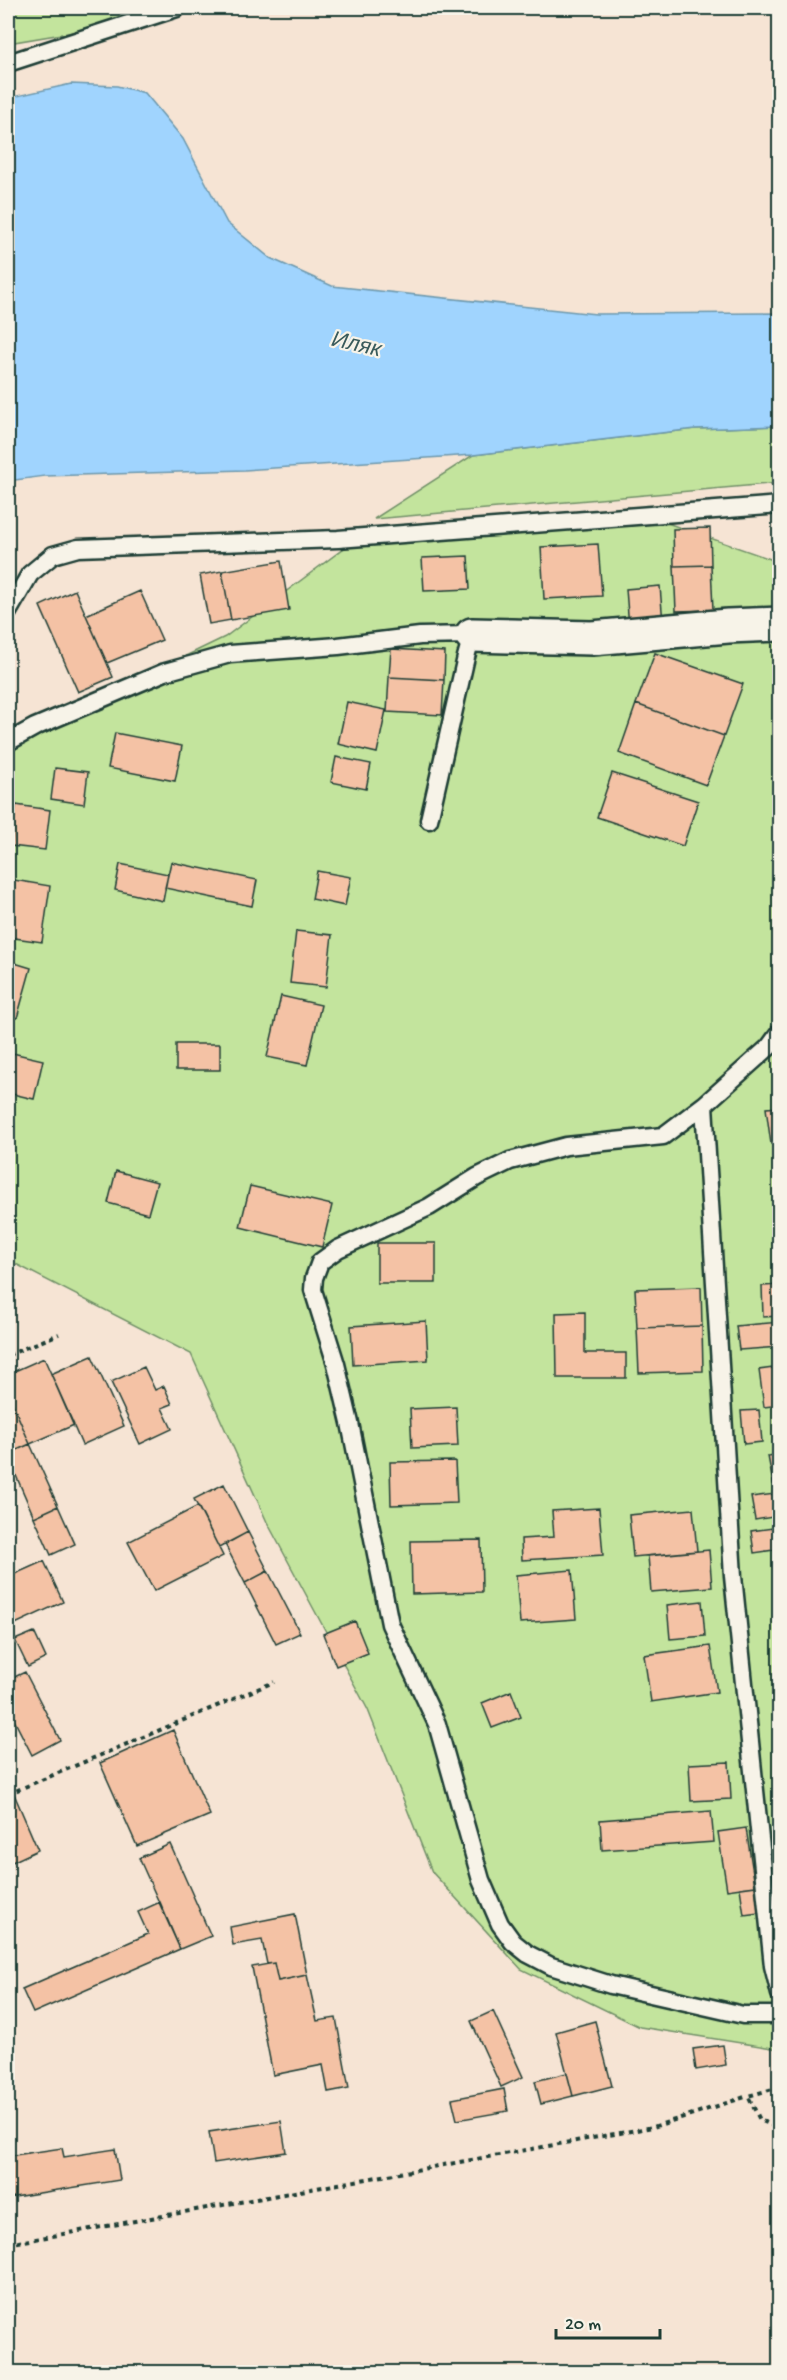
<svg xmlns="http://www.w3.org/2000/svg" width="787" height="2380" font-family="'Gochi Hand',sans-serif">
  <rect width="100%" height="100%" fill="#f6e4d4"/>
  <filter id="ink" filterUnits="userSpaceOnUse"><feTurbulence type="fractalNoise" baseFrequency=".0167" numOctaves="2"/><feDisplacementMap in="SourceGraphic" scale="12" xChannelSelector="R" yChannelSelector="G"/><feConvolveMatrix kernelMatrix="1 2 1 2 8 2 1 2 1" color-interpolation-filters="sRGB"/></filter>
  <g filter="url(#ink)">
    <path fill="#c3e49d" stroke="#719068" stroke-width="1.5" d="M8 8H176L128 23 8 43Z
      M779 426V483L374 519 473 455 695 429Z
      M644 515 779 562V2049L640 2027 521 1969 432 1872 368 1710 267 1522 191 1354 8 1260V744L20 736 225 637 347 546Z"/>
    <path fill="#a0d4fe" stroke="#6c98ad" stroke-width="1.5" d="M71 84 117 86 145 93 183 139 227 223 270 258 332 286 596 314 779 313V426L695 429 473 455 245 470 45 476 8 481V98Z"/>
    <path fill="#f4c2a5" stroke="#1f3d34" stroke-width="1.5" d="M710 528 711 565 674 566 673 529Z
      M598 544 602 596 544 599 541 547Z
      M468 556 470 589 424 591 422 558Z
      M281 561 289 610 231 620 222 571Z
      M711 565 713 610 676 611 674 566Z
      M222 571 231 620 209 624 200 575Z
      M660 586 663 623 629 627 626 589Z
      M75 590 113 677 78 692 40 606Z
      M140 591 162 640 107 663 86 615Z
      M391 649 445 652 444 680 389 677Z
      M655 653 743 684 724 736 636 704Z
      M389 677 444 680 442 715 387 712Z
      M347 702 386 710 377 753 338 744Z
      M636 704 724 736 706 785 619 753Z
      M115 733 182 746 175 781 108 768Z
      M336 757 371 764 366 789 331 782Z
      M55 768 88 772 84 804 51 799Z
      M612 773 698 801 683 846 597 817Z
      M16 805 50 810 45 850 11 846Z
      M171 862 257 880 252 906 165 888Z
      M120 864 168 874 163 901 115 890Z
      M317 871 351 877 345 906 312 899Z
      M8 879 50 886 42 942 8 937Z
      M296 931 332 935 326 987 290 983Z
      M8 961 31 968 17 1018 8 1016Z
      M281 996 321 1005 307 1065 267 1057Z
      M176 1044H220V1070H176Z
      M8 1052 43 1060 34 1099 8 1093Z
      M780 1107V1143L771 1144 766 1108Z
      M116 1171 157 1182 148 1214 108 1203Z
      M250 1186 332 1205 322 1247 240 1227Z
      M377 1243H436V1283H377Z
      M780 1285V1316L763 1317 762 1286Z
      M701 1287 702 1326 637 1328 635 1289Z
      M585 1312V1353H626V1378H557L556 1313Z
      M426 1321 428 1360 353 1365 351 1326Z
      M780 1322V1347L739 1350 736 1326Z
      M702 1326 703 1371 639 1373 637 1328Z
      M92 1356 124 1426 82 1445 51 1374Z
      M44 1358 74 1425 30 1444 8 1393V1374Z
      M144 1367 155 1390 164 1386 172 1404 162 1408 172 1429 140 1444 111 1382Z
      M780 1367V1405L764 1407 759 1370Z
      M8 1393 30 1444 8 1454Z
      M456 1407 458 1446 412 1448 410 1409Z
      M759 1410 762 1442 744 1444 741 1411Z
      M30 1444 58 1506 34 1517 8 1457V1454Z
      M780 1454V1493L775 1494 768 1456Z
      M455 1461 457 1503 391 1505 390 1462Z
      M224 1484 248 1532 219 1548 194 1499Z
      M775 1494 779 1516 755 1520 751 1497Z
      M58 1506 75 1544 51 1555 34 1517Z
      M198 1506 223 1556 154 1591 128 1542Z
      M599 1508 603 1555 522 1560 521 1539 554 1537 552 1511Z
      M693 1509 697 1551 633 1557 629 1515Z
      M780 1527V1549L754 1553 751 1531Z
      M248 1532 268 1571 245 1583 225 1544Z
      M481 1540 482 1592 412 1594 411 1541Z
      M709 1550 712 1587 651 1592 648 1556Z
      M44 1561 63 1602 13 1625 8 1613V1577Z
      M572 1570 576 1619 520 1623 516 1575Z
      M268 1571 300 1633 276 1644 245 1583Z
      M702 1601 705 1636 670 1639 667 1605Z
      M355 1621 368 1653 336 1666 323 1634Z
      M34 1632 46 1658 28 1667 15 1640Z
      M710 1646 717 1692 651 1702 644 1655Z
      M25 1672 60 1740 32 1755 8 1708V1680Z
      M511 1691 521 1717 492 1728 482 1703Z
      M173 1730 210 1815 137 1846 100 1763Z
      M729 1762 731 1799 691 1801 689 1764Z
      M14 1794 38 1850 8 1864V1797Z
      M711 1811 714 1842 602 1850 600 1820Z
      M746 1828 755 1886 727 1890 718 1832Z
      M170 1844 211 1936 180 1949 139 1858Z
      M755 1886 759 1913 744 1915 740 1888Z
      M160 1902 180 1949 33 2013 22 1989 148 1934 138 1912Z
      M295 1914 307 1975 278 1981 274 1963 267 1964 262 1940 233 1945 230 1927Z
      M274 1963 278 1981 307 1975 317 2021 336 2018 349 2088 328 2092 323 2065 273 2075 252 1967Z
      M493 2011 523 2077 501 2087 471 2021Z
      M595 2021 612 2086 573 2096 556 2032Z
      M723 2045 726 2065 696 2070 693 2049Z
      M567 2073 573 2096 541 2104 535 2081Z
      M504 2089 508 2111 457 2120 452 2099Z
      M281 2121 286 2152 214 2163 209 2132Z
      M62 2148 64 2157 115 2149 120 2180 8 2198V2156Z"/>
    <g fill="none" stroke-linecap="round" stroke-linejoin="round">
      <g stroke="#1f3d34" stroke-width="21">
        <path id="lane" d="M8 63 177 8
          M8 612 30 574 53 555 78 548 338 539 780 505
          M8 742 35 727 165 672 230 654 338 646 420 636 472 635 466 657 429 820
          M780 1032 769 1047 704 1105 663 1136 566 1146 510 1161 477 1177 429 1207 338 1249 320 1262 314 1278 313 1290 336 1364 350 1423 390 1624 437 1724 481 1880 500 1924 513 1942 528 1954 551 1966 611 1985 743 2015H780
          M704 1105 733 1576 773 1966 780 1994"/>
      </g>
      <g stroke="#1f3d34" stroke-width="38">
        <path id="street" d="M472 635 592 638 728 626 780 624"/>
      </g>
      <path stroke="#1f3d34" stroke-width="4" stroke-dasharray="4.5 4.5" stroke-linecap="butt" d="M8 1355 59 1334
        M8 1794 274 1682
        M780 2087 748 2096 760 2120 780 2129
        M8 2244 653 2127 748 2096"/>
      <use href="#lane" stroke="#f7f3e8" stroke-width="16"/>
      <use href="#street" stroke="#f7f3e8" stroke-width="33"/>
    </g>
  </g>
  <g text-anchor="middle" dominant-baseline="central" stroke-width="4.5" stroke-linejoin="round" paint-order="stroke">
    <g font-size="22" font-style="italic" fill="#395b5c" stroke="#f7f3e8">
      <text transform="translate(356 347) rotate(13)">Иляк</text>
    </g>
  </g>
  <rect width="787" height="2380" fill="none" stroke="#f7f3e8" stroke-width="30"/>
  <rect x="15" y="15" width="757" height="2350" fill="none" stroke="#1f3d34" stroke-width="2" filter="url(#ink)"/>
  <path d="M556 2329v9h104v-9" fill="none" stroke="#1f3d34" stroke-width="3"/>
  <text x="565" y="2329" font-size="18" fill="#1f3d34" stroke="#f7f3e8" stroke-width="4.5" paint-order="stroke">20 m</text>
</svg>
